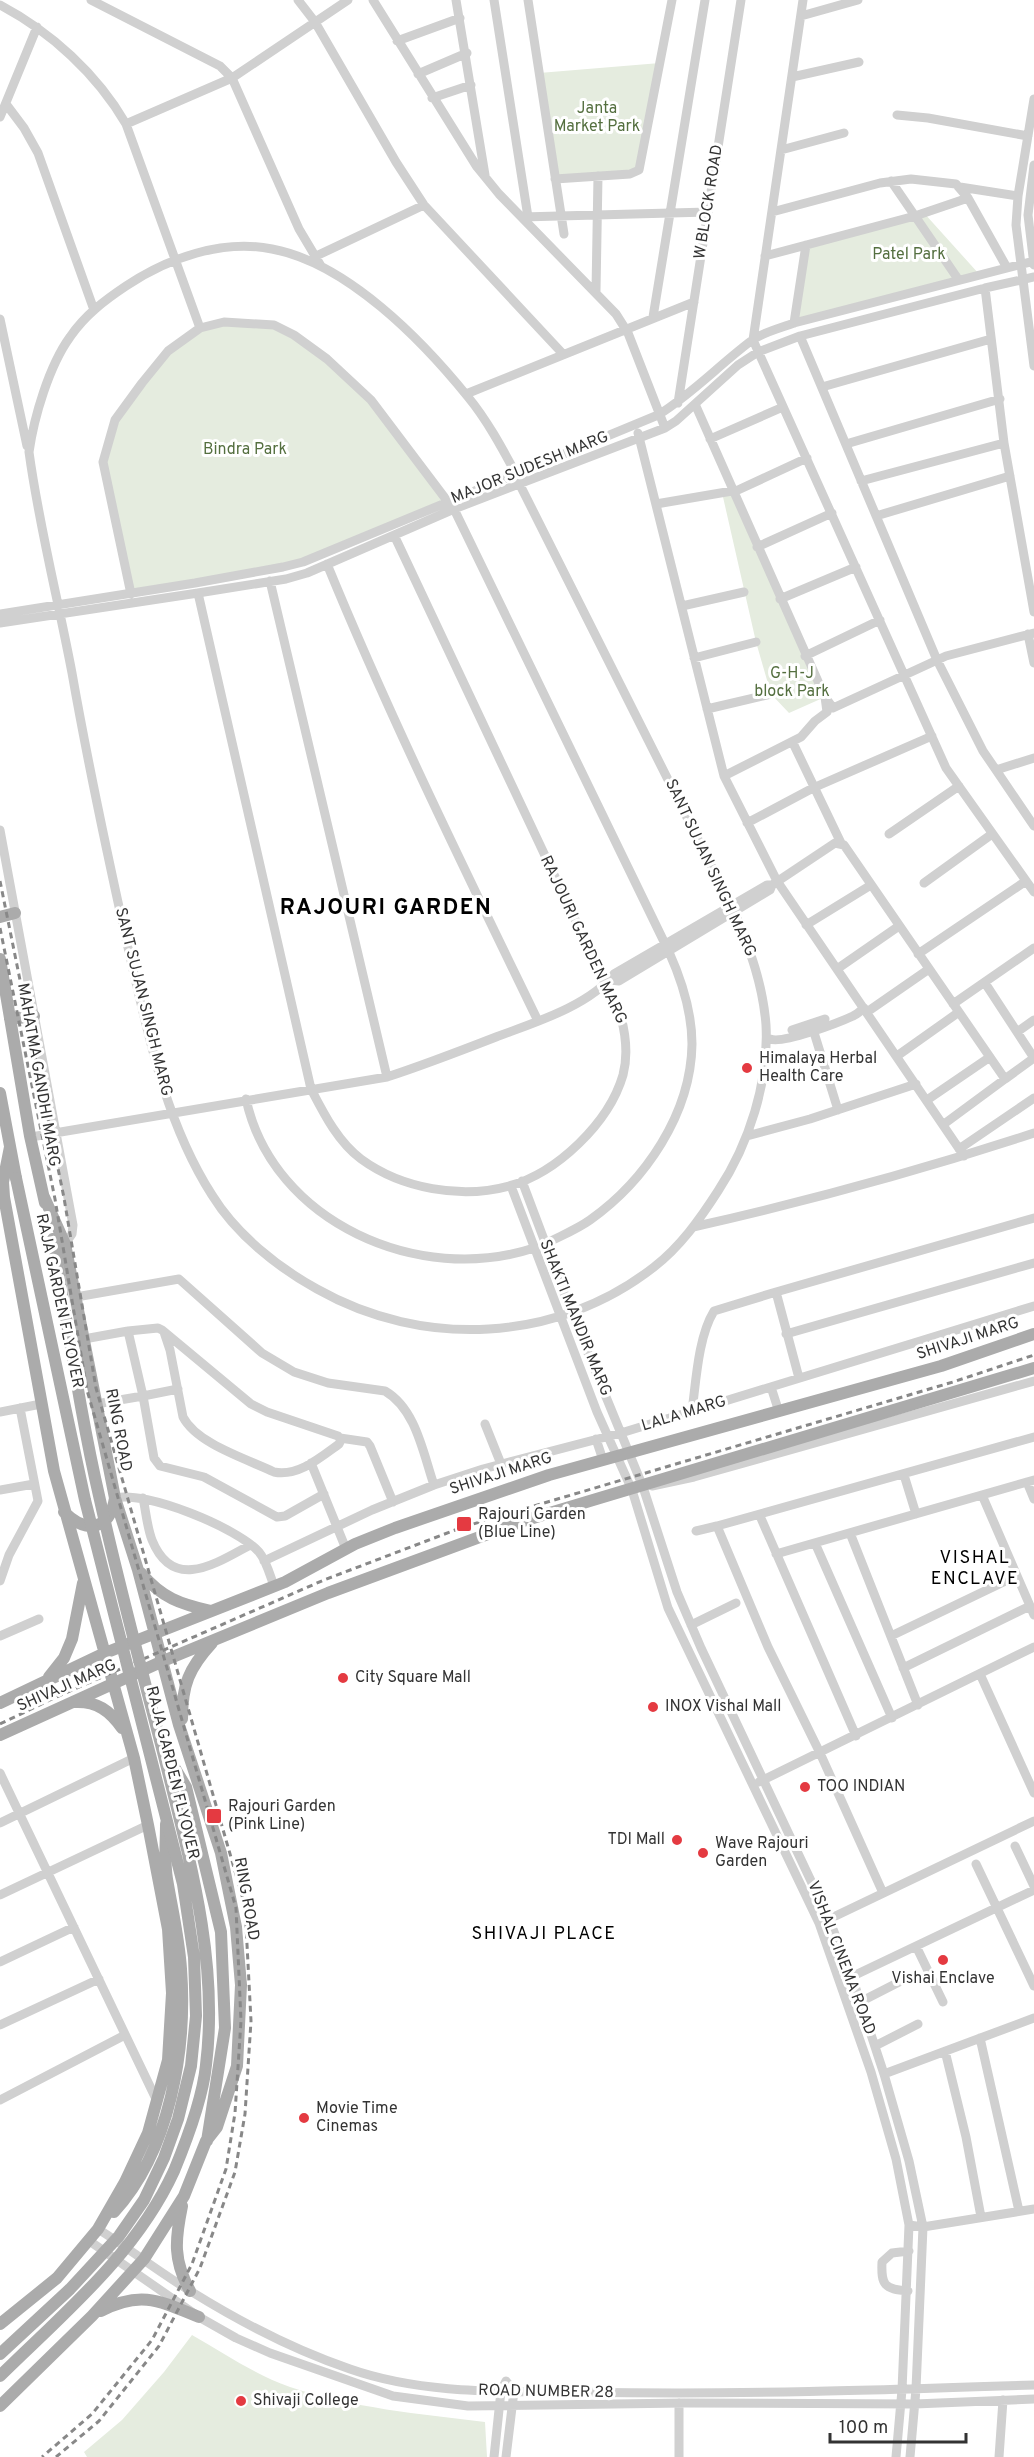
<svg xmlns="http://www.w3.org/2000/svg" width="1034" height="2457" font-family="Overpass,sans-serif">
  <rect width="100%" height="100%" fill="#fff"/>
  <path fill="#e5ecdf" d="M660 63 636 173 555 179 539 73Z
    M924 213 979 274 794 323 806 245Z
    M224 322 274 325 294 335 371 400 448 502 293 565 131 594 103 462 115 420 165 355 200 328Z
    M732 491 825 697 789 713 771 694 756 642 723 497Z
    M192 2335C224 2353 255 2375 290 2387 353 2408 419 2414 485 2422L487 2457H87L84 2452 122 2420 164 2372Z"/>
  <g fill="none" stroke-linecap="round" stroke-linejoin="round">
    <path stroke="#d0d0d0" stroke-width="9" d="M91 0 220 66 232 78 299 229 321 266
      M298 0 315 22 396 162 424 205 563 354
      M373 0 477 167 499 194 616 314 628 333 665 428
      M456 0 485 175
      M494 0 528 217
      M528 0 564 234
      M803 0 753 340 946 768 1034 892
      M0 5C51 32 97 74 126 124L200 328
      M801 16 858 0
      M397 41 460 18
      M418 74 467 53
      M792 77 859 62
      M432 98 471 85
      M1034 99 1018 196 1016 225 1034 366
      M6 104 24 128 38 153 94 310
      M897 115 928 118 1028 136
      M0 117 37 27
      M126 124 232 78 348 0
      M781 150 844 133
      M1034 165 1028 215 1034 265
      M555 179 630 174 639 170 672 0
      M891 181 915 216 968 198
      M960 187 1018 196
      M772 212 880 183 911 179 956 184 968 198 1006 266
      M522 217 708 212
      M765 256 915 216 958 279
      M314 257 424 205
      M596 291 598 176
      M653 317 705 0
      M0 319 27 446
      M794 323 806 245
      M800 336 937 660 983 751 996 770 1034 758
      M822 387 991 339
      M466 394 694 302
      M678 403 741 0
      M695 404 825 697
      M638 433 724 776 777 881 964 1156
      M710 439 783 407
      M1004 443 1034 612
      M846 444 1000 399
      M516 474C502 448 487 420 468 397 422 340 347 263 272 249 222 239 168 258 126 286 105 300 85 315 70 337 49 366 34 417 29 452 39 526 58 599 72 673 88 764 107 853 127 943 147 1029 164 1120 212 1195 236 1234 277 1267 317 1289 423 1349 557 1343 654 1267 680 1247 700 1219 718 1191 749 1144 769 1082 766 1025 763 985 750 950 735 913L519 483
      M861 481 1004 443 985 288
      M656 504 738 490 807 458
      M454 509 669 952C682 981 692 1012 692 1044 691 1114 645 1181 590 1220 576 1230 560 1236 545 1244
      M876 516 1010 476
      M757 547 832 513
      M327 564C391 720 465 870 538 1021
      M270 581 387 1077
      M198 593 311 1089C324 1114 338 1142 361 1159 402 1189 461 1199 509 1186 557 1173 609 1123 623 1075 628 1056 626 1036 621 1017L394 535
      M131 594 103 462 115 420 142 383 168 351 200 328 224 322 274 325 294 335 327 359 371 400 448 502
      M780 599 856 567
      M682 606 744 592
      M0 614 195 583 283 567 303 562 658 415C692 394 719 365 751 341 763 332 781 328 794 323L1034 261
      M0 623 198 593 286 579 307 573 454 509 665 428 676 421 738 365 758 352 800 336 985 288 1034 277
      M1028 634 1034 663
      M805 656 880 620
      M694 658 756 642
      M707 709 771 694
      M793 743 841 843
      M996 770 1034 826
      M724 776 801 737 815 721 827 712 825 697 833 708 946 656 1034 633
      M747 823 813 788 932 736
      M0 830 73 1225 72 1234 65 1244
      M889 834 959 786
      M924 883 992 834
      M806 925 871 885
      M918 954 1026 881
      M837 969 899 926
      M610 980 619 981 770 890 772 885
      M985 983 1034 1058
      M953 1004 1034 948
      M867 1012 929 969
      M812 1026 838 1110
      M792 1030 825 1019
      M1017 1032 1034 1020
      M770 1039C783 1044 838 1023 853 1016 858 1014 860 1011 864 1008
      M897 1056 959 1012
      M246 1099C273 1223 420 1286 534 1248
      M927 1100 990 1057
      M944 1124 1005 1079
      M747 1136 810 1119 916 1084
      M31 1137 387 1077C424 1065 460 1051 496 1037 533 1023 589 1006 614 974L767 885H772L835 843 844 845 1005 1079 1034 1058
      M959 1149 1034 1098
      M522 1181 572 1314 643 1487 677 1592 701 1648 829 1919 855 1986 884 2074 909 2161 923 2227 916 2389 910 2457
      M511 1186 597 1412 632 1490 668 1608 819 1923 871 2072 896 2159 909 2225 902 2390 896 2457
      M693 1227C808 1201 922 1170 1034 1133
      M76 1297 179 1279 262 1353 294 1372 328 1383 385 1391C416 1409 423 1453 434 1485
      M128 1331 143 1396 178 1389
      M786 1334 1034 1263
      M84 1339 128 1331 158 1328 162 1330 251 1404 267 1412 338 1436 341 1440 339 1444C321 1457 298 1477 274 1472 247 1459 197 1444 183 1417L170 1350 164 1332
      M799 1378 776 1292 1034 1218
      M771 1387 779 1412
      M96 1404 143 1396 154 1458 160 1466 204 1477 277 1517 285 1516 324 1494
      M692 1411C696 1382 698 1337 714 1311L776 1292
      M0 1412 41 1404
      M485 1424 501 1464
      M340 1438 367 1442 370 1446 393 1502
      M596 1439 603 1460
      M311 1463 346 1549
      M904 1475 916 1514
      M1027 1482 1034 1499
      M652 1486 694 1477 1034 1381
      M0 1490 34 1484
      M982 1495 1034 1615
      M115 1498C145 1490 238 1528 259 1552 266 1560 270 1575 274 1586
      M143 1498C146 1512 147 1527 152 1540 173 1592 215 1564 250 1545
      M760 1516 856 1736
      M696 1531 717 1526
      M850 1533 918 1705
      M815 1543 892 1718
      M776 1554 1034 1480
      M264 1561 372 1510 434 1485 483 1469 621 1433 1034 1306
      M0 1581 9 1555 38 1501 20 1408
      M691 1625 736 1603
      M0 1636 39 1619
      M891 1636 1016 1576
      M903 1668 1030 1606
      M980 1674 1034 1793
      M0 1773 157 2101
      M759 1782 1034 1647
      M0 1823 134 1758
      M1015 1846 1034 1886
      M976 1864 1034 1986
      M883 1893 820 1753 768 1647 717 1526 1034 1437
      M0 1895 148 1825
      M825 1921 1034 1821
      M916 1946 943 2002
      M0 1962 74 1927
      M851 1977 1034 1890
      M860 2002 903 1980
      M0 2025 99 1979
      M980 2038 1019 2211
      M875 2046 918 2024
      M945 2051 966 2137 981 2217
      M884 2074 1034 2018
      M0 2100 125 2035
      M909 2225 923 2227 1034 2209
      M98 2229C130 2249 160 2273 192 2292 242 2323 294 2350 350 2369 424 2395 506 2391 583 2392 734 2395 884 2390 1034 2385
      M88 2240 199 2317 236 2338 270 2353 393 2396 468 2406 684 2403 915 2404 1034 2399
      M908 2291C884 2289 881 2285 882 2262L892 2253 909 2251
      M494 2457 501 2391 506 2381 514 2391 506 2457
      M679 2457V2403
      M999 2457 1003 2400"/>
    <path stroke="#ababab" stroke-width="12" d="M0 917 15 913
      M0 959 30 1136 45 1203
      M10 1019 34 1016
      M0 1093 16 1178
      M64 1512C86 1534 110 1530 115 1498
      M141 1573C162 1598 180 1604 211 1611
      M49 1677 64 1658 72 1639 83 1583
      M75 1702C97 1701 110 1711 122 1728
      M0 1703 105 1653 285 1582 355 1544 395 1528 549 1475 941 1366 1034 1334
      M182 1719C182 1685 189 1668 212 1643
      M0 1735 163 1661 328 1593 523 1521 1034 1368
      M164 1750 186 1787 221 1932 225 2028 207 2141
      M182 2206C175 2240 173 2260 190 2291
      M114 2212C170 2151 187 2049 181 1969 179 1938 172 1909 167 1879 164 1861 166 1842 166 1824
      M101 2311C141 2290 160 2301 199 2317
      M0 2324 57 2278 98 2229 125 2182 148 2133 168 2060 172 1993 168 1929 148 1825 134 1758 54 1471 4 1197 3 1182 10 1147
      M0 2406 92 2316 144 2259 184 2196 206 2141 217 2127 237 2066 241 1985 236 1927 221 1853 179 1725 138 1570 115 1498 65 1244 44 1197"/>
    <path stroke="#888" stroke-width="3" stroke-dasharray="6 4.5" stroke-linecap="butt" d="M0 881 64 1198 96 1388 245 1906 251 2021 245 2114 235 2172 200 2268 159 2346 99 2421 56 2457
      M0 928 55 1199 87 1390 236 1908 241 2021 235 2113 226 2169 192 2264 152 2340 92 2414 42 2457
      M0 1724 54 1698 324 1580 463 1527 953 1382 1034 1355"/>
    <path stroke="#ababab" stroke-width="12" d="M0 2354 70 2289 119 2236 144 2200 164 2158 178 2119 191 2066 196 2016 194 1957 183 1884 85 1500 16 1178
      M0 2376C64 2313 136 2254 174 2171 186 2142 203 2096 206 2065 219 1960 189 1857 164 1756 142 1671 119 1586 100 1500 80 1414 68 1326 53 1239"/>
  </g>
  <g fill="#e43a41" stroke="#fff" stroke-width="2">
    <circle cx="747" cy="1068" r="6"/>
    <rect x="456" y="1516" width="16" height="16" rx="3"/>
    <circle cx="343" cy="1678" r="6"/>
    <circle cx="653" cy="1707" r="6"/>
    <circle cx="805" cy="1787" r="6"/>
    <rect x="206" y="1808" width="16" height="16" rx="3"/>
    <circle cx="677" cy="1840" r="6"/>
    <circle cx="703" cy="1853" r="6"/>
    <circle cx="943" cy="1960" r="6"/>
    <circle cx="304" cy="2118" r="6"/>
    <circle cx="241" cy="2401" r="6"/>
  </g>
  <g text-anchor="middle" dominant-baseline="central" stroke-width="6" stroke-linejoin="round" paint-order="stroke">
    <g font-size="16" fill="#546f3f" stroke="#fff">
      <text x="597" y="109">Janta<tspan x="597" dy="18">Market Park</tspan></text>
      <text x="909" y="255">Patel Park</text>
      <text x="245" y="450">Bindra Park</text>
      <text x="792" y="674">G-H-J<tspan x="792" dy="18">block Park</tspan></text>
    </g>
    <g font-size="16" fill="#333" stroke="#fff">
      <text transform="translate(709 202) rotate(-81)">W BLOCK ROAD</text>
      <text transform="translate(530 468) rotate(-22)">MAJOR SUDESH MARG</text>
      <text transform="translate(710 868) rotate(65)">SANT SUJAN SINGH MARG</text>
      <text transform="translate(583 940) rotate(65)">RAJOURI GARDEN MARG</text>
      <text transform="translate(143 1002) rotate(76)">SANT SUJAN SINGH MARG</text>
      <text transform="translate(38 1075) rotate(80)">MAHATMA GANDHI MARG</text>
      <text transform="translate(59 1301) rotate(78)">RAJA GARDEN FLYOVER</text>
      <text transform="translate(575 1318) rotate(68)">SHAKTI MANDIR MARG</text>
      <text transform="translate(968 1339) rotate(-18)">SHIVAJI MARG</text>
      <text transform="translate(684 1414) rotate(-17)">LALA MARG</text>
      <text transform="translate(118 1430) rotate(79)">RING ROAD</text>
      <text transform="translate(501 1474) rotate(-18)">SHIVAJI MARG</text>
      <text transform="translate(67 1686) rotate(-24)">SHIVAJI MARG</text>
      <text transform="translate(172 1773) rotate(76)">RAJA GARDEN FLYOVER</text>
      <text transform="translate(246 1899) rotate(80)">RING ROAD</text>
      <text transform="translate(841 1958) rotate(69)">VISHAL CINEMA ROAD</text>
      <text transform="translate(546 2392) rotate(1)">ROAD NUMBER 28</text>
    </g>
    <g font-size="16" fill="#333" stroke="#fff" text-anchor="start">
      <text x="759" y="1059">Himalaya Herbal<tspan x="759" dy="18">Health Care</tspan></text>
      <text x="478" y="1515">Rajouri Garden<tspan x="478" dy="18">(Blue Line)</tspan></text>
      <text x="355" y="1678">City Square Mall</text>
      <text x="665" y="1707">INOX Vishal Mall</text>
      <text x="817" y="1787">TOO INDIAN</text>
      <text x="228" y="1807">Rajouri Garden<tspan x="228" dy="18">(Pink Line)</tspan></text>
      <text x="665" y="1840" text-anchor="end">TDI Mall</text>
      <text x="715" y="1844">Wave Rajouri<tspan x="715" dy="18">Garden</tspan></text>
      <text x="943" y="1979" text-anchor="middle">Vishai Enclave</text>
      <text x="316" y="2109">Movie Time<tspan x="316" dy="18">Cinemas</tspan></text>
      <text x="253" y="2401">Shivaji College</text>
    </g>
    <g font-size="18" letter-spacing="1.5" fill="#000" stroke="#fff">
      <text x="975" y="1558">VISHAL<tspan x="975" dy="21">ENCLAVE</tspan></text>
      <text x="544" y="1934">SHIVAJI PLACE</text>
    </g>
    <g font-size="22" font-weight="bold" letter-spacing="1.5" fill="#000" stroke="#fff">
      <text x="386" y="908">RAJOURI GARDEN</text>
    </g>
  </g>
  <path d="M830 2433v9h136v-9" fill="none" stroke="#333333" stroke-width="3"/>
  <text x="839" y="2433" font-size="18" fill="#333333" stroke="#ffffff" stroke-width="4.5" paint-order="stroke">100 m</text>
</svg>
